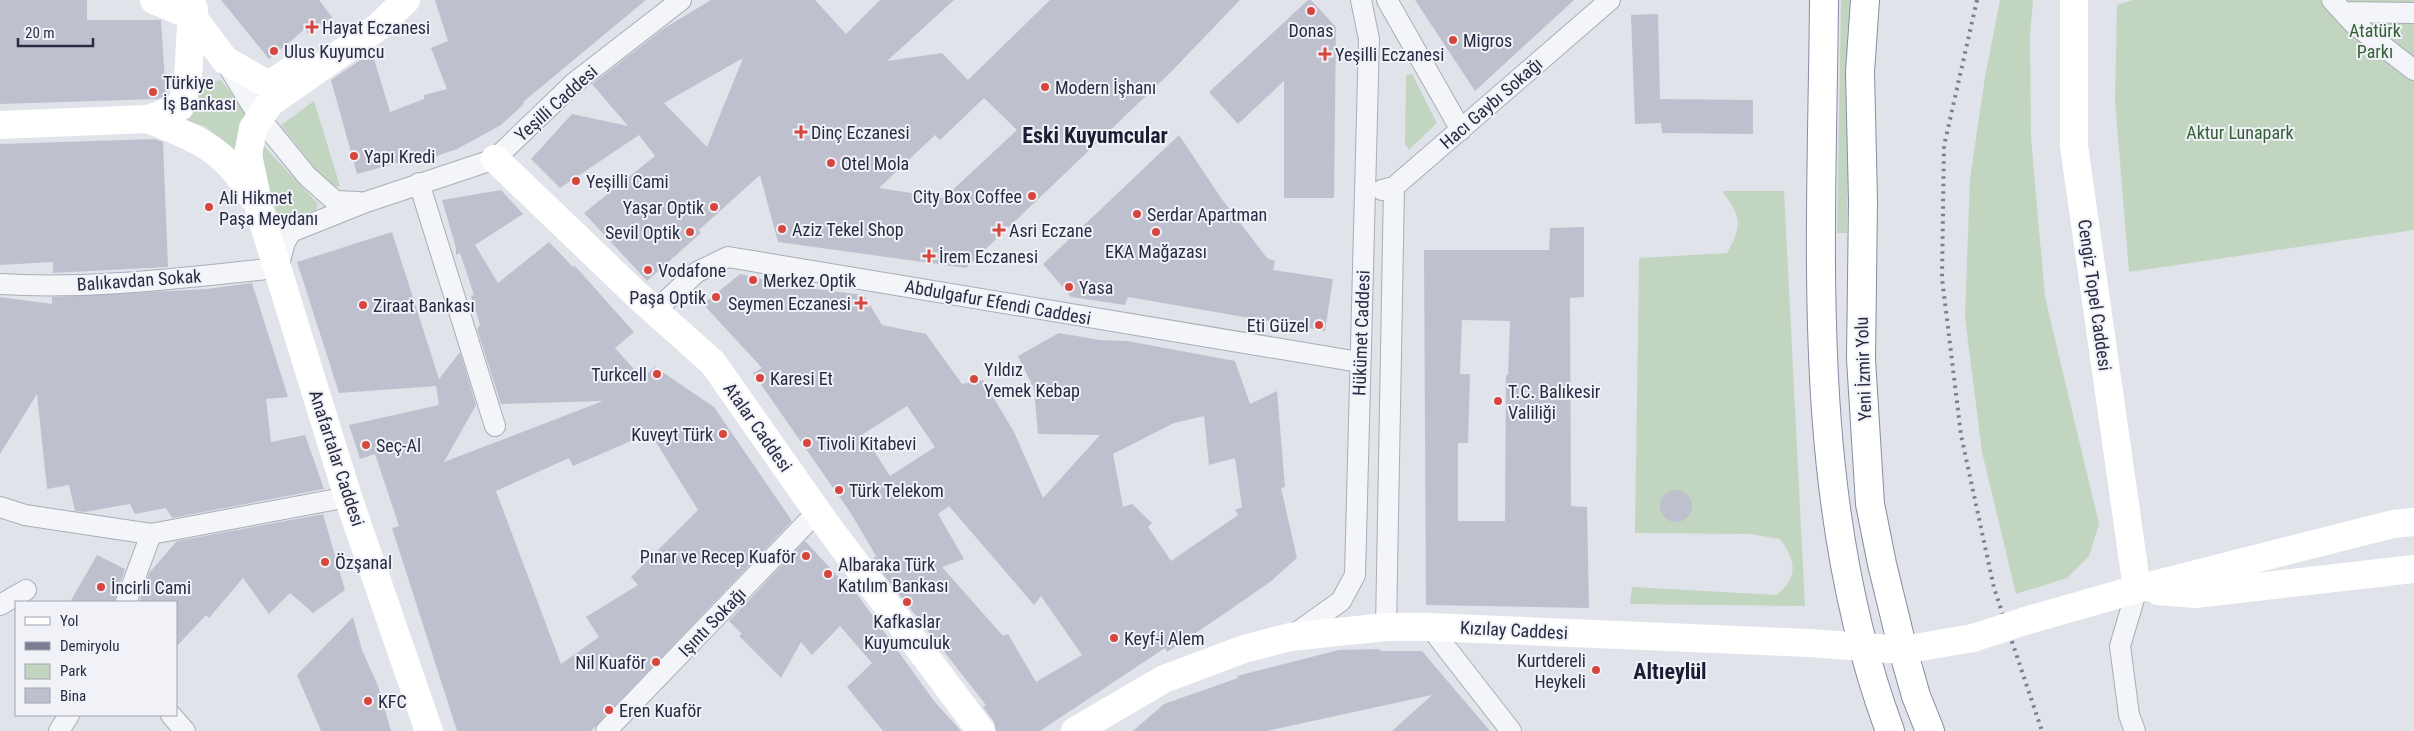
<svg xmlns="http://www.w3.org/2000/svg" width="2414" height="731" font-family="'Roboto Condensed',sans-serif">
  <rect width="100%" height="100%" fill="#e1e3ea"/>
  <path fill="#c2d5c1" d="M1841 0H1851L1847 233H1837Z
    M2000 0H2033L2030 36 2031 138 2045 297 2099 524 2089 556 2067 578 2016 594 1982 452 1965 317 1970 179 1985 77Z
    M2133 0H2414V230L2129 272 2115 101 2117 5Z
    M1412 74 1437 123 1409 150 1405 144 1406 75Z
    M221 80 246 113 237 155 206 127 185 120 201 85Z
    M314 101 340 186 336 187 321 176 281 125Z
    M263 145 318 204 316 210 280 220 263 176Z
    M1722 191H1784L1805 606 1630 604 1632 587 1776 595C1799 577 1796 561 1780 539L1750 534 1635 533 1639 258 1727 253C1743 225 1741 216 1722 191Z"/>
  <path fill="#bec0ce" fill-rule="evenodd" d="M0 0H87V20H161L166 96 157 99 0 104Z
    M221 0H319L332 17 309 35 305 29 269 59Z
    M435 0H646L523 102 524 104 501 125 457 149 422 161 420 157 357 174 331 80 372 52 390 112 424 99V95L447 89 431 48 448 41Z
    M711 0H815L846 34 880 0H954L887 61 942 53 968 80 1050 0H1240L1171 72 966 268 778 242 760 175 699 230 701 233 647 281 584 213 655 156 639 135 560 188 531 159 572 114 628 126 592 84 663 29ZM743 58 707 147 664 103ZM984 98 1017 130 944 198 879 188 935 135 940 140Z
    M1308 0H1311L1336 27 1334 198H1284V81L1238 124 1209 92Z
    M1415 0H1574L1475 91Z
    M1658 14 1660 99 1753 100V134L1662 133 1661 123 1635 124 1631 15Z
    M1179 135 1221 198 1267 258 1275 261 1273 270 1333 279 1325 331 1128 297 1125 305 1071 297 1043 264Z
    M155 139 163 142 168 267 53 273V262L0 265V144Z
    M501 190 523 214 475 245 498 283 549 242 573 267 575 266 634 332 615 348 642 378 655 367 714 407 792 521 591 731H457L392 528 399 526 375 454 360 459 349 425 439 405 436 386 339 393 297 262 392 232 439 379 460 352 476 405 444 462 603 401 501 404 477 329 480 325 471 296 474 295 460 253 456 255V248L442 200ZM649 431 698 510 631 577 638 585 586 617 599 637 561 664 496 491 569 458 573 466 638 438Z
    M1584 227V297L1570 298 1571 506 1587 507 1589 608 1426 605 1424 250H1549L1550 228ZM1462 320 1510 321 1508 375H1506L1505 521H1458V443H1468L1470 374H1460Z
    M740 274 785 285 864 295 882 325 926 334 962 384 983 380 1014 432 1043 498 1100 435 1038 434 1034 389 1018 356 1059 333 1100 340 1127 341 1235 361 1250 404 1277 391 1285 487 1281 488 1297 558 1270 582 1218 618 1167 652 1165 648 1040 731H996L994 722 983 707 986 705 872 560 876 556 850 512 753 373 762 368 703 304ZM907 406 935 447 890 476 863 434ZM1204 416 1209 465 1235 458 1242 507 1235 510 1238 515 1171 561 1148 527 1152 523 1132 504 1123 507 1113 454 1174 423ZM949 506 1034 605 1041 596 1082 655 1036 682 1008 634 1003 636 942 567 964 559 938 514Z
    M252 283 288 397 266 399 271 442 305 435 324 489 172 518 166 508 135 514 130 504 84 512 75 511 69 485 47 489 37 394 0 454V297L52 304V297L207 289Z
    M1660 506a16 16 0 1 1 32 0a16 16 0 1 1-32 0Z
    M323 514 345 590 313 613 290 593 269 614 243 578 209 618 206 615 176 647V602H139L149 573 177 541Z
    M805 541 846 585 849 583 934 701 961 731H883L847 687 872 663 840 626 812 655 801 642 781 678 739 636 742 634 729 621Z
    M97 555 125 569 114 602H70Z
    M353 617 362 650 378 686 391 731H321L297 675Z
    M1379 649 1381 651H1422L1490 731H1392L1432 695 1267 731H1133L1164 704 1238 678 1237 676 1339 650Z"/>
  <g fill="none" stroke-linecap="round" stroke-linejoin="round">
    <g stroke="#aaacb8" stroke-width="22">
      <path id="street" d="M1387 0 1461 130
        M2332 0 2353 23 2414 70
        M2343 12 2414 13
        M225 61 259 117 307 176 335 201 359 202
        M419 183 495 426
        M1382 190 1394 187 1610 0
        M0 284C93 290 186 277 278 268L285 242 291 232 366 202 495 159 574 83 681 0
        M655 311 697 272 728 257 1359 362
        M0 507 25 515 151 534 348 497
        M126 602 151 534
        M0 605 26 590
        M1386 627 1394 187
        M1430 627 1511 731
        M1292 636 1341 601 1355 575 1369 39 1361 0
        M171 715 185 731
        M59 731 69 715
        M606 731 817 512
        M2135 731 2129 715 2120 646 2137 589"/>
    </g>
    <g stroke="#878ca2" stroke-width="30">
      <path id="highway" d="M1824 0C1822 244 1803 498 1890 731
        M1865 0 1860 72 1863 201 1861 359 1870 504 1882 564 1903 650 1916 696 1930 731"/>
    </g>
    <use href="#street" stroke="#f4f5f8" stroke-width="20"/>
    <path stroke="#fff" stroke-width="28" d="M154 0 192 16 225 60 265 83 275 81 297 66
      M406 0 378 27 270 103 253 128 248 155 260 212 348 497 429 731
      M2074 0V146L2137 589
      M148 119C196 139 226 148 252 197
      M0 125 148 119 180 107C194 74 186 42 194 9
      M495 159 637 295 713 363 826 524 981 731
      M2158 591 2195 594 2414 569
      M2025 621 2137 589 2393 524 2414 522
      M1075 731 1164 679 1244 649 1290 637 1386 627H1430L1810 643 1903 650 1973 638"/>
    <use href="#highway" stroke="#fff" stroke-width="28"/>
    <path stroke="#797e95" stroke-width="4" stroke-dasharray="2.5 5" stroke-linecap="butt" d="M1977 0 1944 146 1942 278 1961 435 1994 588 2042 731"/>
    <path stroke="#fff" stroke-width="28" d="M1973 638 2025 621"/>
  </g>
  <g fill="#d7463e" stroke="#f1f2f8" stroke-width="2">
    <circle cx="1311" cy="11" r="5"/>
    <path d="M309.5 19.5h5v5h5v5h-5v5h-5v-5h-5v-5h5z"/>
    <circle cx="1453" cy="40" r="5"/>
    <circle cx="274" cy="51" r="5"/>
    <path d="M1322.5 46.5h5v5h5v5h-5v5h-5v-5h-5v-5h5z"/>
    <circle cx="1045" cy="87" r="5"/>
    <circle cx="153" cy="92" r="5"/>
    <path d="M798.5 124.5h5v5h5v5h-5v5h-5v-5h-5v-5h5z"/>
    <circle cx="354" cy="156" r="5"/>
    <circle cx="831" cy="163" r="5"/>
    <circle cx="576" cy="181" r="5"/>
    <circle cx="1032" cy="196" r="5"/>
    <circle cx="209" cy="207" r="5"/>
    <circle cx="714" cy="207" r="5"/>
    <circle cx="1137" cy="214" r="5"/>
    <circle cx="782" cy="229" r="5"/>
    <path d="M996.5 222.5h5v5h5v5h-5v5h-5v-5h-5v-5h5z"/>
    <circle cx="690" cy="232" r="5"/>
    <circle cx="1156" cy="232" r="5"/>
    <path d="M926.5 248.5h5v5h5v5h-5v5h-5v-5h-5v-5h5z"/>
    <circle cx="648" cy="270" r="5"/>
    <circle cx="753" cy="280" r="5"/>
    <circle cx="1069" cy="287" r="5"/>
    <circle cx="716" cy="297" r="5"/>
    <path d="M858.5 295.5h5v5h5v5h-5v5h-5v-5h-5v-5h5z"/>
    <circle cx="363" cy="305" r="5"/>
    <circle cx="1319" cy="325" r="5"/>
    <circle cx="657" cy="374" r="5"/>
    <circle cx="760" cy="378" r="5"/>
    <circle cx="974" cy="379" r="5"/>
    <circle cx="1498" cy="401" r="5"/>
    <circle cx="723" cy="434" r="5"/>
    <circle cx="807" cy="443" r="5"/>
    <circle cx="366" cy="445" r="5"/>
    <circle cx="839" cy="490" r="5"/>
    <circle cx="806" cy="556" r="5"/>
    <circle cx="325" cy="562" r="5"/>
    <circle cx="828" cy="574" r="5"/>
    <circle cx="101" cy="587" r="5"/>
    <circle cx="907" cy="602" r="5"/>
    <circle cx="1114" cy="638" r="5"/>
    <circle cx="656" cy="662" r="5"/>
    <circle cx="1596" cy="670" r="5"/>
    <circle cx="368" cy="701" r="5"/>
    <circle cx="609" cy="710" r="5"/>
  </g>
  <g text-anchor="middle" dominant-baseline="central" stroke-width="4" stroke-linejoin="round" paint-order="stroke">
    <g font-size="18" fill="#282c43" stroke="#f1f2f8" text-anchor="start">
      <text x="322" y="27">Hayat Eczanesi</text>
      <text x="1311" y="30" text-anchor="middle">Donas</text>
      <text x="1463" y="40">Migros</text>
      <text x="284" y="51">Ulus Kuyumcu</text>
      <text x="1335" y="54">Yeşilli Eczanesi</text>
      <text x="163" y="82">Türkiye<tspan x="163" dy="21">İş Bankası</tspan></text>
      <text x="1055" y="87">Modern İşhanı</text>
      <text x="811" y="132">Dinç Eczanesi</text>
      <text x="364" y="156">Yapı Kredi</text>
      <text x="841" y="163">Otel Mola</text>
      <text x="586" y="181">Yeşilli Cami</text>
      <text x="1022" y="196" text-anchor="end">City Box Coffee</text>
      <text x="219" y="197">Ali Hikmet<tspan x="219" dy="21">Paşa Meydanı</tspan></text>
      <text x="704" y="207" text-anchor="end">Yaşar Optik</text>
      <text x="1147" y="214">Serdar Apartman</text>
      <text x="792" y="229">Aziz Tekel Shop</text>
      <text x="1009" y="230">Asri Eczane</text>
      <text x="680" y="232" text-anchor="end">Sevil Optik</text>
      <text x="1156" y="251" text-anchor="middle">EKA Mağazası</text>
      <text x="939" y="256">İrem Eczanesi</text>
      <text x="658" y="270">Vodafone</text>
      <text x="763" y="280">Merkez Optik</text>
      <text x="1079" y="287">Yasa</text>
      <text x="706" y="297" text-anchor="end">Paşa Optik</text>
      <text x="851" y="303" text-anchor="end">Seymen Eczanesi</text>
      <text x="373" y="305">Ziraat Bankası</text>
      <text x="1309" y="325" text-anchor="end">Eti Güzel</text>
      <text x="984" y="369">Yıldız<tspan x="984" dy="21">Yemek Kebap</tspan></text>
      <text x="647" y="374" text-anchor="end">Turkcell</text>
      <text x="770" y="378">Karesi Et</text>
      <text x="1508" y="391">T.C. Balıkesir<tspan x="1508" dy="21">Valiliği</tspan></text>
      <text x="713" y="434" text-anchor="end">Kuveyt Türk</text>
      <text x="817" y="443">Tivoli Kitabevi</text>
      <text x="376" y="445">Seç-Al</text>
      <text x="849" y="490">Türk Telekom</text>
      <text x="796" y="556" text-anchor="end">Pınar ve Recep Kuaför</text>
      <text x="335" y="562">Özşanal</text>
      <text x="838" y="564">Albaraka Türk<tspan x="838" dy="21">Katılım Bankası</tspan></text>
      <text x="111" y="587">İncirli Cami</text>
      <text x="907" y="621" text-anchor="middle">Kafkaslar<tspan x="907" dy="21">Kuyumculuk</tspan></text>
      <text x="1124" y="638">Keyf-i Alem</text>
      <text x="1586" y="660" text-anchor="end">Kurtdereli<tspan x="1586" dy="21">Heykeli</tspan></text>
      <text x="646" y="662" text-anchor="end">Nil Kuaför</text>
      <text x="378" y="701">KFC</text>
      <text x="619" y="710">Eren Kuaför</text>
    </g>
    <g font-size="18" fill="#346035" stroke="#f1f2f8">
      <text x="2375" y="30">Atatürk<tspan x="2375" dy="21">Parkı</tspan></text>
      <text x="2240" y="132">Aktur Lunapark</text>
    </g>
    <g font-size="18" fill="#282c43" stroke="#f1f2f8">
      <text transform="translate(556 103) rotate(-42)">Yeşilli Caddesi</text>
      <text transform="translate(1491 103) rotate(-41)">Hacı Gaybı Sokağı</text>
      <text transform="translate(139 280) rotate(-4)">Balıkavdan Sokak</text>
      <text transform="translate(2095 295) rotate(82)">Cengiz Topel Caddesi</text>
      <text transform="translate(998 302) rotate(10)">Abdulgafur Efendi Caddesi</text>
      <text transform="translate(1361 333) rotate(-88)">Hükümet Caddesi</text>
      <text transform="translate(1863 369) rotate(-92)">Yeni İzmir Yolu</text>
      <text transform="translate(758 427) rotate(55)">Atalar Caddesi</text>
      <text transform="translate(337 458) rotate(72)">Anafartalar Caddesi</text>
      <text transform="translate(712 622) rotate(-46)">Işıntı Sokağı</text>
      <text transform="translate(1514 630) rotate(3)">Kızılay Caddesi</text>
    </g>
    <g font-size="22" font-weight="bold" fill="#1a1e34" stroke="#f1f2f8">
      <text x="1095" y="135">Eski Kuyumcular</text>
      <text x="1670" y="671">Altıeylül</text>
    </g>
  </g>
  <rect x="15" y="601" width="162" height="115" fill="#f1f2f8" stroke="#a1a3b0"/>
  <rect x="25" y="617" width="25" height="8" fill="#ffffff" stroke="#a1a3b0"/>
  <text x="60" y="626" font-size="15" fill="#282c43">Yol</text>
  <rect x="25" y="642" width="25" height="8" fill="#797e95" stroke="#a1a3b0"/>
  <text x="60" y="651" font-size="15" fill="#282c43">Demiryolu</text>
  <rect x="25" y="664" width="25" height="15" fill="#c2d5c1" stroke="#a1a3b0"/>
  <text x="60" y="676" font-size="15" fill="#282c43">Park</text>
  <rect x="25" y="688" width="25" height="15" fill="#bec0ce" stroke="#a1a3b0"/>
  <text x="60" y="701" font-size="15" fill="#282c43">Bina</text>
  <path d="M18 38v8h75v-8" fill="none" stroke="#282c43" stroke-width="2.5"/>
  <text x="25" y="38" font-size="15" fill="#282c43" stroke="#f1f2f8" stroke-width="4" paint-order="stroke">20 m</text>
</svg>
